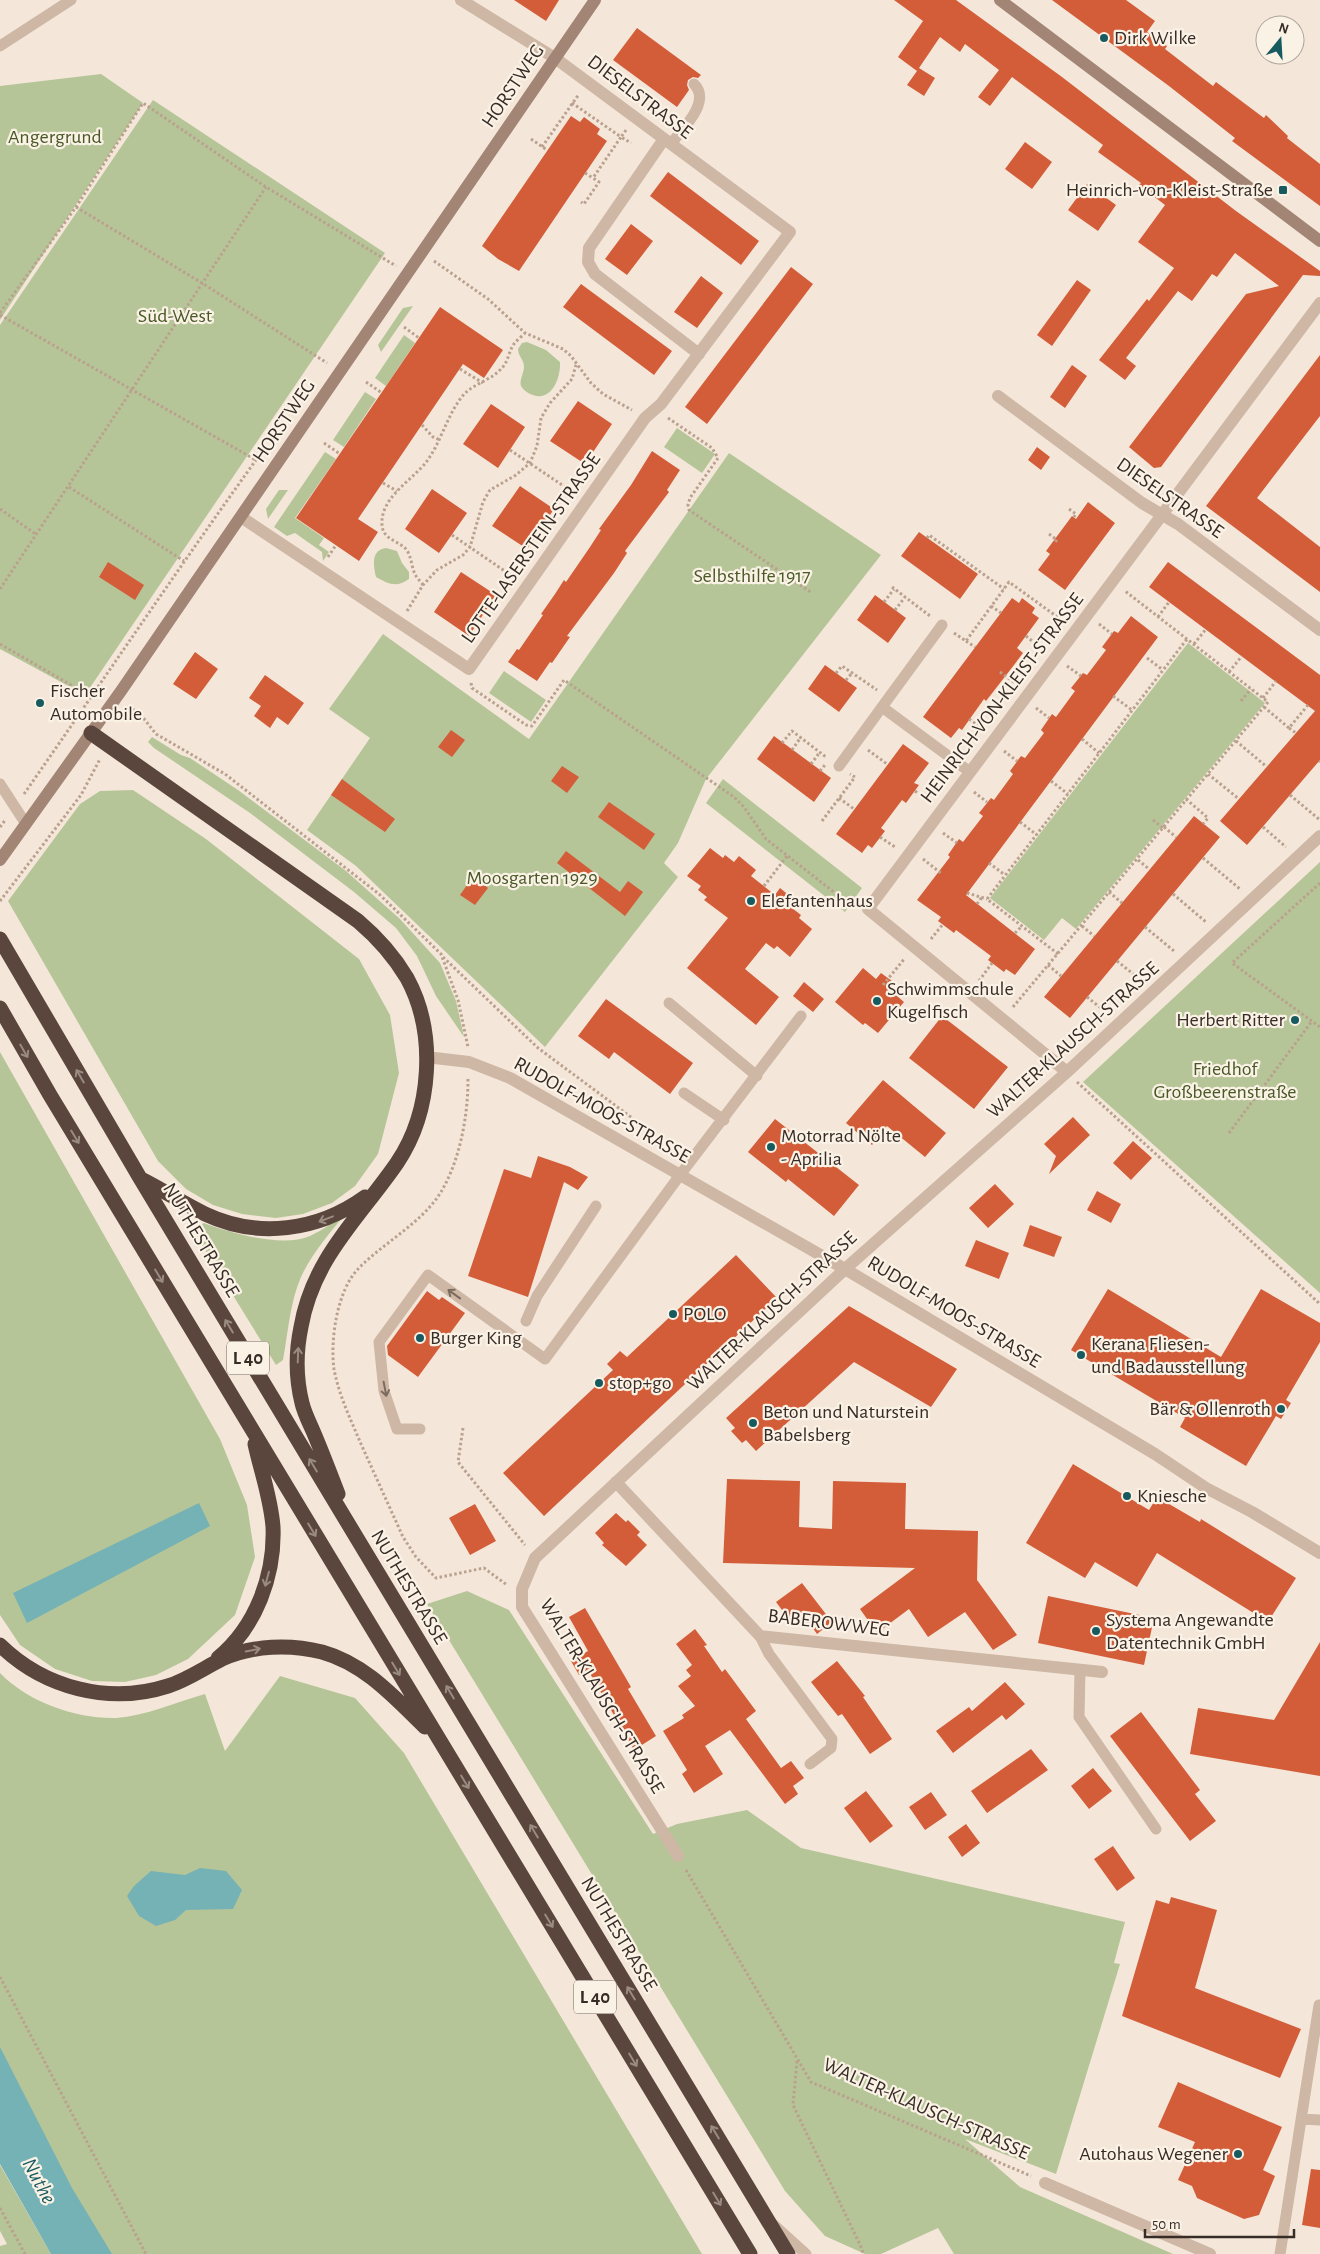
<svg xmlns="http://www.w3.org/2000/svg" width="1320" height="2254" font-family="'Alegreya Sans',sans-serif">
  <rect width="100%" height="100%" fill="#f4e7da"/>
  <path fill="#b6c598" d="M101 74 143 103 0 320V86Z
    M153 100 385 253 85 695 0 649V325Z
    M413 306 381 352 378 345 403 308Z
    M404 335 415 343 386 386 375 378Z
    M527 342 546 350 560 362C561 377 552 402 533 395 529 394 523 390 521 386 519 380 524 373 524 367 524 359 518 356 518 349L522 343Z
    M365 392 376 399 344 447 333 440Z
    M677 428 715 454 702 473 664 447Z
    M325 452 336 459 295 518 324 538 319 545 329 552 323 561 322 552 295 533 287 536 274 527Z
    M729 453 881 555 706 779 678 843 664 863 678 877 545 1047 356 866 307 830 370 738 329 709 383 634 529 739Z
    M279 490H288L268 519 266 509Z
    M386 548 397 551 402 563 409 572V579C397 588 388 584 376 577 373 565 371 550 386 548Z
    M1188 643 1265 703 1076 929 1062 918 1044 940 990 898Z
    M504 671 546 700 531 722 489 693Z
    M152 737 181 755 190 758 238 790 346 871 400 919 440 963 456 1001 464 1037 436 996 417 956 396 928 354 892 250 813 154 748 148 742Z
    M723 779 862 888 845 912 706 803Z
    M133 790 206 839 359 959 390 1015 399 1073 378 1154 355 1186 332 1203 303 1214 276 1218 242 1214 213 1205 186 1189 158 1161 8 901 80 804 100 791Z
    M1320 862V1293L1083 1082Z
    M0 1052 220 1439 247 1505 255 1557 235 1615 188 1659 156 1675 125 1682 92 1681 55 1669 20 1645 0 1615Z
    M346 1213C330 1233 312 1253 301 1277 290 1302 288 1333 283 1360L276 1365 192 1229 204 1223C231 1233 282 1248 310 1236 323 1230 335 1221 346 1213Z
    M467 1591 509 1610 653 1834 677 1824 747 1810 801 1848 1125 1922 1114 1963 1120 1964 1056 2174 965 2139 1020 2187 1173 2254H954L938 2228 881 2254H865L825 2236 785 2191 427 1604Z
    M0 1673C28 1702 76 1719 116 1718 145 1716 177 1702 205 1694L225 1751 280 1676 355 1698 404 1753 702 2254H103L0 2064Z
    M0 2165 51 2254H0V2246L7 2244 0 2231Z"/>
  <path fill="#75b2b5" d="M199 1503 210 1526 27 1623 13 1593Z
    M200 1868 226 1871 242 1890 233 1909 186 1910 175 1920 156 1926 139 1916 127 1896 134 1886 151 1871 185 1875Z
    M0 2047 72 2188 112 2254H51L0 2164Z"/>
  <path fill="#d35d39" d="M514 0H559L546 21Z
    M894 0H956L1062 77 1236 211 1320 271V276L1303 275 1161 467 1154 468 1129 447 1246 294 1279 286 1235 253 1217 277 1212 274 1192 301 1178 291 1126 358 1136 366 1125 380 1099 360 1147 299 1149 301 1174 268 1138 242 1165 205 1139 185 1141 183 1098 152 1103 145 1012 77 990 106 978 97 999 70 965 44 960 52 940 37 919 68 935 78 924 96 907 85 917 71 898 57 923 21Z
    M1052 0H1126L1155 21 1147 32 1167 46 1165 49 1213 86 1216 82 1264 118 1266 115 1288 136 1287 138 1320 164V206L1232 141 1235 138 1169 86Z
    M637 28 701 75 698 78 693 77 688 80 687 85 689 90 677 107 613 60Z
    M571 116 580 122 584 117 600 129 597 134 607 141 519 271 498 259 482 246Z
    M1025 142 1052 162 1032 189 1005 169Z
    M668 172 759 241 741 265 650 196Z
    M1087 184 1116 205 1098 231 1068 210Z
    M631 224 653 241 627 275 605 259Z
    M791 267 813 284 707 424 685 407Z
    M701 276 723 293 697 328 674 312Z
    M1077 280 1091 290 1052 346 1037 335Z
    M581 284 672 351 654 375 563 307Z
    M440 307 503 350 484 378 463 364 358 519 378 532 359 561 296 518Z
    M1320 355V416L1257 498 1320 547V592L1206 506Z
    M1072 365 1087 376 1065 408 1050 397Z
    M578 401 612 424 585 464 550 441Z
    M491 404 525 427 498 468 463 444Z
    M1037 447 1050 457 1041 470 1028 460Z
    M652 451 680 470 667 490 669 492 625 551 627 553 614 573 567 636 570 637 552 663 550 662 537 681 508 662 517 649 519 650 543 615 541 614 555 594 564 580 566 582 590 547 601 530 599 529 631 485Z
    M520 486 554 509 527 549 492 526Z
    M432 489 467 513 439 553 405 529Z
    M1088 502 1115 523 1065 590 1038 570 1050 554 1046 551 1072 516 1076 519Z
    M919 532 978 574 960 599 901 556Z
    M108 562 144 585 135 600 99 577Z
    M1168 562 1320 675V760L1247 845 1220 821 1315 711 1149 587Z
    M461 572 496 595 469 636 434 612Z
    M875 595 906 618 888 643 857 620Z
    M1012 598 1019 603 1022 598 1035 608 1032 613 1039 618 1017 648 1023 653 1014 665 986 701 984 699 962 730 959 728 951 738 923 717Z
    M1131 616 1158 637 966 895 1035 949 1015 975 1006 969 1004 972 988 960 991 956 956 930 954 933 938 921 941 917 917 900 950 857 948 855 959 839 963 842 983 816 979 813 991 798 994 800 1013 774 1010 771 1021 756 1025 758 1044 733 1041 730 1052 714 1056 717 1075 691 1071 688 1083 673 1087 675 1106 650 1102 647 1114 631 1118 633Z
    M195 652 218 669 196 699 173 684Z
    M825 665 857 688 839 712 808 689Z
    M265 675 304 703 288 725 277 717 270 728 254 716 261 706 249 698Z
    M451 730 465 740 452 757 438 747Z
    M774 736 831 778 814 802 757 759Z
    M903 744 929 763 914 783 919 785 906 803 902 800 881 828 885 831 872 848 868 845 862 853 836 834Z
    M562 766 579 777 567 793 551 781Z
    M342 779 395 819 385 832 331 795Z
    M609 802 655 834 644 850 598 817Z
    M1194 816 1220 837 1070 1018 1044 997Z
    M710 848 723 858 725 855 734 862 739 856 756 870 751 876 775 895 780 888 797 902 792 908 801 915 799 918 812 929 790 957 777 946 774 949 766 943 745 969 779 997 756 1025 687 968 728 918 704 900 707 897 698 890 701 886 687 876Z
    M566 851 620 892 628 881 643 892 625 916 557 863Z
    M474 875 488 888 475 905 460 895Z
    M863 968 876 979 881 973 896 984 890 990 904 1002 878 1033 865 1023 863 1025 835 1002Z
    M804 982 824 999 813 1012 793 996Z
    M606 999 693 1063 670 1094 614 1052 609 1059 578 1036Z
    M942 1016 1008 1067 974 1109 909 1058Z
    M883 1080 946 1133 925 1157 887 1126 872 1145 846 1123Z
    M1073 1117 1090 1135 1049 1174 1056 1156 1044 1144Z
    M775 1119 859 1185 834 1216 788 1179 786 1182 748 1152Z
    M1133 1141 1152 1158 1131 1180 1113 1163Z
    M538 1156 570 1167 588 1177 578 1190 564 1182 528 1297 468 1276 504 1169 531 1178Z
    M995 1184 1014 1204 988 1228 969 1208Z
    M1097 1191 1121 1204 1111 1223 1087 1210Z
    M1030 1225 1062 1237 1054 1257 1023 1246Z
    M976 1240 1009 1253 999 1279 965 1266Z
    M736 1255 777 1298 544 1516 503 1473 613 1370 607 1364 620 1351 627 1357Z
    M1108 1289 1221 1357 1261 1289 1320 1323V1342L1286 1400 1291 1403 1281 1419 1276 1416 1246 1466 1180 1427 1185 1418 1071 1350Z
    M427 1291 439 1300 442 1297 465 1313 418 1377 388 1355 387 1346Z
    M849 1306 957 1369 931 1407 854 1362 756 1451 746 1440 742 1443 731 1431 735 1428 726 1418Z
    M1073 1464 1149 1510 1157 1497 1200 1522 1201 1519 1296 1578 1268 1622 1157 1553 1137 1587 1095 1562 1085 1578 1026 1543Z
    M727 1479 800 1481 799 1527 832 1529 833 1481 906 1483 905 1529 978 1531 977 1580 1017 1635 993 1650 965 1612 928 1637 909 1609 877 1633 860 1609 915 1568 723 1563Z
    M475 1504 496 1541 470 1555 449 1518Z
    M616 1513 626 1522 628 1520 640 1532 637 1535 647 1545 626 1566 602 1545 604 1543 595 1533Z
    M802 1583 832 1622 817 1634 810 1624 805 1627 800 1621 794 1626 776 1602Z
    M1048 1596 1154 1618 1144 1665 1038 1643Z
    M585 1608 631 1687 628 1689 656 1736 634 1750 588 1670 579 1675 571 1661 588 1651 569 1617Z
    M695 1629 707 1645 704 1646 722 1672 725 1669 756 1711 746 1719 781 1768 791 1761 804 1778 793 1786 798 1794 785 1804 730 1730 705 1746 723 1774 694 1793 682 1774 687 1770 663 1731 684 1718 682 1715 695 1706 678 1686 691 1676 686 1670 692 1665 676 1644Z
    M1320 1642V1776L1190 1754 1198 1708 1274 1720Z
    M837 1661 865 1696 863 1697 892 1739 870 1754 842 1714 838 1716 811 1682Z
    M1005 1682 1025 1704 1006 1720 1002 1715 953 1753 936 1731 969 1707 972 1711Z
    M1141 1712 1200 1790 1195 1794 1216 1821 1190 1841 1110 1736Z
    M1031 1749 1048 1770 987 1813 971 1791Z
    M1093 1768 1112 1791 1089 1809 1071 1786Z
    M866 1791 893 1826 870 1843 844 1808Z
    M931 1792 947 1815 925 1830 909 1807Z
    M966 1824 980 1843 962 1857 948 1837Z
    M1113 1846 1135 1878 1117 1891 1094 1859Z
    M1171 1897 1217 1910 1195 1988 1301 2029 1280 2078 1122 2016 1156 1900 1169 1904Z
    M1178 2082 1282 2127 1263 2170 1275 2176 1259 2215 1244 2219 1197 2198 1192 2186 1178 2180 1195 2142 1158 2127Z
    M1311 2169 1320 2170V2228L1302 2225Z"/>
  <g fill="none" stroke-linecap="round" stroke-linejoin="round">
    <path stroke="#baa18e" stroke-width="3" stroke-dasharray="2.5 2.5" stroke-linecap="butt" d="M572 103 621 137 593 178 599 182 584 204 581 202
      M626 130 621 137 631 143
      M531 139 547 150
      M542 147 579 94
      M585 173 593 178
      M76 207 202 283 327 363
      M434 261 488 299 525 333 563 349 571 356 591 383 603 394 632 410
      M0 313 76 207 143 103 266 187 396 266
      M0 315 256 460
      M404 327 419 338
      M460 369 483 383
      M366 382 382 393
      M668 418 712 448 718 458 690 498 688 505 689 510 812 593
      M422 425 433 437 440 440
      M324 443 340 454
      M510 450 574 493
      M383 483 397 491
      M69 487 184 561
      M0 509 37 535
      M1069 509 1076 514 1074 517
      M1049 534 1057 540 1055 542
      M452 535 515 578
      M927 538 929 535 1004 589
      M328 557 336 545
      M423 585C421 582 418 579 416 576 411 568 412 555 405 548 396 540 383 539 382 525 380 497 413 480 427 461 441 442 446 418 461 398 471 384 488 382 500 370 509 362 508 352 514 344 517 340 522 336 525 333
      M892 587 930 616
      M0 589 266 187
      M884 602 894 589
      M991 606 1001 613
      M895 610 905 597
      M407 611 423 585 437 570 463 555 470 547 483 502 490 490 516 475 530 463 537 446 541 418 550 403 572 379 576 365
      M1158 617 1169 602
      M1099 624 1112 634
      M954 633 966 641 1009 582 1063 621
      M1026 636 1043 650
      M966 641 975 647
      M0 644 92 697
      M1194 644 1206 629
      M1147 658 1163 670
      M1067 666 1081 676
      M1000 672 1018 685
      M1229 672 1242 656
      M836 673 842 666 877 690
      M846 680 852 673
      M471 683 472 688 526 725 532 726 564 680 734 797 744 807 766 839 853 907
      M1113 696 1132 710
      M1263 698 1276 681
      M1241 701 1251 689
      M128 706 141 715 156 734 225 774 379 894 441 954 458 1000 468 1047
      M1264 707 1289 728 1308 705
      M1036 708 1049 718
      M969 719 983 729
      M1289 728 1296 733
      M1082 739 1099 753
      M1236 741 1267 767
      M782 743 792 731 826 757
      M792 750 801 737
      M868 750 887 764
      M1004 751 1017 761
      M1319 761 1320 762
      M811 764 820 752
      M820 771 825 765
      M1208 774 1239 799
      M1051 781 1068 794
      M915 791 930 802
      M974 792 987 802
      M24 794C102 682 177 570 256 460
      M1290 795 1320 820
      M839 798 854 809
      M1186 799 1208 818 1203 824
      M1153 820 1163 828
      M822 821 855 777 850 774
      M1020 822 1037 835
      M0 827 6 819
      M1164 827 1176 837
      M1263 827 1286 847
      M943 833 957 843
      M880 837 895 847
      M1203 858 1240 889
      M923 859 942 874
      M1138 860 1149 869
      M989 863 1005 875
      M1320 883 1232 963 1320 1027
      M764 886 787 856
      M1109 892 1122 903
      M967 893 987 899
      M1173 894 1206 922
      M0 901 81 795 100 759
      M977 904 982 897
      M1082 926 1094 936
      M1145 927 1174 951
      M1015 933 1022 926
      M931 939 943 924
      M1058 954 987 899 1187 639
      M443 957 538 1048 678 1152
      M1117 961 1142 981
      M1048 965 1061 976
      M979 981 992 963
      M883 985 905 958
      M1087 997 1107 1013
      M1013 1007 1268 702 1125 591
      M468 1079C468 1116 460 1160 441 1192 421 1224 384 1242 358 1269 337 1291 330 1340 334 1369 339 1396 351 1420 361 1444 375 1475 389 1506 403 1537L416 1557 436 1578 484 1568 507 1585
      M1077 1082 1320 1304
      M1229 1133 1312 1021
      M463 1428 458 1462 525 1545
      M686 1870 811 2082 1031 2176
      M0 1977 146 2254
      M797 2061 793 2105 862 2249 863 2254
      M0 2208 25 2254"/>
    <path stroke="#ceb7a4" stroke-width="11" d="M0 46 71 0
      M671 144C682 129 712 102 694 84
      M942 625 882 707 970 772
      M839 766 882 707
      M0 784 26 824
      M669 1003 757 1076
      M684 1093 724 1120
      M526 1321 537 1296 596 1206
      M420 1429H397L384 1391 379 1342 428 1275 545 1359 680 1175 801 1016
      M760 1636 769 1654 832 1739 831 1748 810 1764
      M1080 1670 1079 1717 1156 1829
      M1301 2119 1320 2120
      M774 2225 806 2254
      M1280 2254 1319 2005"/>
    <path stroke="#ceb7a4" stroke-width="12" d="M664 139 589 248 588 262 595 274 699 354
      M998 396 1142 503 1178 524 1320 630
      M241 517 469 669 645 418 661 404 790 232 555 58 461 0
      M426 1057 469 1062 510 1078 845 1269 1155 1454 1206 1488 1252 1512 1320 1553
      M1067 1072 868 909 1320 303
      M616 1482 760 1636 1102 1672
      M678 1856 522 1607V1589L535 1558 845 1269 1067 1072 1320 836
      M1045 2183 1210 2254"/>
    <path stroke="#a28575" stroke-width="12" d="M1000 0 1320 241
      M0 860 121 691 595 0"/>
    <path stroke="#5a463d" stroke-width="15" d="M91 733 358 921C378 938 394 956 407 978 437 1033 432 1111 397 1163 359 1218 313 1258 301 1327 296 1351 296 1379 302 1403 304 1412 309 1422 313 1431 322 1452 330 1473 338 1494
      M0 939 140 1178 788 2254
      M0 1008 50 1095 750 2254
      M141 1179C163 1190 184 1204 205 1214 258 1239 318 1231 365 1197
      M0 1645C44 1688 109 1705 168 1686 187 1680 204 1668 222 1659 253 1645 290 1644 322 1652 365 1664 394 1697 425 1727
      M218 1658C256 1627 275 1575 273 1527 271 1499 261 1471 255 1444"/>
  </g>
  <defs><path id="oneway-shaft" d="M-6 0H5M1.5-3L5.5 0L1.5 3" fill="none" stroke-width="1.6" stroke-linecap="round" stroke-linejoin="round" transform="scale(1.25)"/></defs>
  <g stroke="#9a8b81">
    <use href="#oneway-shaft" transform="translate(24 1051) rotate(60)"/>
    <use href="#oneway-shaft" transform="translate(80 1076) rotate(-120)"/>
    <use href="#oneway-shaft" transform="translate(75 1137) rotate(59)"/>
    <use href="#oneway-shaft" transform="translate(326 1219) rotate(159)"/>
    <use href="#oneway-shaft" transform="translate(159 1276) rotate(59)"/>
    <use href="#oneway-shaft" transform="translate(229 1326) rotate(-121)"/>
    <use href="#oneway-shaft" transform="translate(298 1355) rotate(-88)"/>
    <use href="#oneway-shaft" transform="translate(313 1465) rotate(-121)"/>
    <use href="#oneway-shaft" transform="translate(312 1530) rotate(59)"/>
    <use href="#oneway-shaft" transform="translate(267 1579) rotate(105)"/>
    <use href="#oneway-shaft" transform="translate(253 1650) rotate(-11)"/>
    <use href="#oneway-shaft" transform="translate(396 1669) rotate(59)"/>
    <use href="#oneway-shaft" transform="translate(450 1692) rotate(-121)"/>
    <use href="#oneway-shaft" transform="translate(465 1782) rotate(59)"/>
    <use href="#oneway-shaft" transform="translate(534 1831) rotate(-121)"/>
    <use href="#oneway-shaft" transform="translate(549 1921) rotate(59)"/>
    <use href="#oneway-shaft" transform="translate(631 1993) rotate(-121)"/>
    <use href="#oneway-shaft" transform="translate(633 2060) rotate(59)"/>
    <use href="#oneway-shaft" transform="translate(715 2132) rotate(-121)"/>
    <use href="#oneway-shaft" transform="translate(717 2199) rotate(59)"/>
  </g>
  <g stroke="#7c6b5f">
    <use href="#oneway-shaft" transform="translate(454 1294) rotate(-144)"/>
    <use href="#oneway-shaft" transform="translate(385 1389) rotate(79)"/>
  </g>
  <g fill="#175a5f" stroke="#fbf2e6" stroke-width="2">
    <circle cx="1104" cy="38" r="5"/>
    <rect x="1278" y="185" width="10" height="10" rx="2.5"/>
    <circle cx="40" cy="703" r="5"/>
    <circle cx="751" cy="901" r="5"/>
    <circle cx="877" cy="1001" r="5"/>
    <circle cx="1295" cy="1020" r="5"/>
    <circle cx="771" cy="1147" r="5"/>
    <circle cx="673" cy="1314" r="5"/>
    <circle cx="420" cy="1338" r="5"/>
    <circle cx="1081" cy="1355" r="5"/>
    <circle cx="599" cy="1383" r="5"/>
    <circle cx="1281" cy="1409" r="5"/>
    <circle cx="753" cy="1423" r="5"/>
    <circle cx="1127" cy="1496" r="5"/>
    <circle cx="1096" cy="1631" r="5"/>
    <circle cx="1238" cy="2154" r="5"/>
  </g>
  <g text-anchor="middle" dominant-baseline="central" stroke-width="4.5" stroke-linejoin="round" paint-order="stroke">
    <g fill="#fbf2e6" stroke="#726760" stroke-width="1">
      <rect x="227" y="1341.5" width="42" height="33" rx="4"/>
      <rect x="574" y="1980.5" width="42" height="33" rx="4"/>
    </g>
    <g font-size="19" font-weight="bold" fill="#382c27">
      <text x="248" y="1358">L 40</text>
      <text x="595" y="1997">L 40</text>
    </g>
    <g font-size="20" fill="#382c27" stroke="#fbf2e6" text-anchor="start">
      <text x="1114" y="38">Dirk Wilke</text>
      <text x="1273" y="190" text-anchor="end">Heinrich-von-Kleist-Straße</text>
      <text x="50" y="691">Fischer<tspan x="50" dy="23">Automobile</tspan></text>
      <text x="761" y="901">Elefantenhaus</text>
      <text x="887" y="989">Schwimmschule<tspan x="887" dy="23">Kugelfisch</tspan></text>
      <text x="1285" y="1020" text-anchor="end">Herbert Ritter</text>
      <text x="781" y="1136">Motorrad Nölte<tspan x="781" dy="23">- Aprilia</tspan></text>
      <text x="683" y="1314">POLO</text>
      <text x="430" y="1338">Burger King</text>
      <text x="1091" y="1344">Kerana Fliesen-<tspan x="1091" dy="23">und Badausstellung</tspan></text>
      <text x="609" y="1383">stop+go</text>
      <text x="1271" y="1409" text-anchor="end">Bär &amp; Ollenroth</text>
      <text x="763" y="1412">Beton und Naturstein<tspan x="763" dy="23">Babelsberg</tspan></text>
      <text x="1137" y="1496">Kniesche</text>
      <text x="1106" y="1620">Systema Angewandte<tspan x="1106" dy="23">Datentechnik GmbH</tspan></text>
      <text x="1228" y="2154" text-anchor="end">Autohaus Wegener</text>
    </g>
    <g font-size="20" fill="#382c27" stroke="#fbf2e6">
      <text transform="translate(513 86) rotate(-56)">HORSTWEG</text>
      <text transform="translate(640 97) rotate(37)">DIESELSTRASSE</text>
      <text transform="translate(284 421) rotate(-56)">HORSTWEG</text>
      <text transform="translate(1170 498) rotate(35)">DIESELSTRASSE</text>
      <text transform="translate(531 548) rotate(-55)">LOTTE-LASERSTEIN-STRASSE</text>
      <text transform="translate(1002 698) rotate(-53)">HEINRICH-VON-KLEIST-STRASSE</text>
      <text transform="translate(1073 1040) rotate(-42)">WALTER-KLAUSCH-STRASSE</text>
      <text transform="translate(602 1110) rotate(29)">RUDOLF-MOOS-STRASSE</text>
      <text transform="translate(201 1240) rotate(59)">NUTHESTRASSE</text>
      <text transform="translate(772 1311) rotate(-43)">WALTER-KLAUSCH-STRASSE</text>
      <text transform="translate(954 1312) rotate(31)">RUDOLF-MOOS-STRASSE</text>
      <text transform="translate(409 1587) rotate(59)">NUTHESTRASSE</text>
      <text transform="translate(829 1623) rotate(7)">BABEROWWEG</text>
      <text transform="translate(602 1696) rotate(59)">WALTER-KLAUSCH-STRASSE</text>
      <text transform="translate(619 1934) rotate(59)">NUTHESTRASSE</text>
      <text transform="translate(926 2109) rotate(24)">WALTER-KLAUSCH-STRASSE</text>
    </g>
    <g font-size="20" fill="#485927" stroke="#fbf2e6">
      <text x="55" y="137">Angergrund</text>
      <text x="175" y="316">Süd-West</text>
      <text x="752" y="576">Selbsthilfe 1917</text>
      <text x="532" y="878">Moosgarten 1929</text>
      <text x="1225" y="1069">Friedhof<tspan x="1225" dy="23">Großbeerenstraße</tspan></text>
    </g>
    <g font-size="21" font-style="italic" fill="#175a5f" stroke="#fbf2e6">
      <text transform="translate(39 2181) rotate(62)">Nuthe</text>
    </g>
  </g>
  <g transform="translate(1280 40) rotate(18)"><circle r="24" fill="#fbf2e6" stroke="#ada39a"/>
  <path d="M0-4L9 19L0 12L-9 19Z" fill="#175a5f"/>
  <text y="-8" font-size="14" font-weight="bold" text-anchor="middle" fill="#382c27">N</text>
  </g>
  <path d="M1145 2229v8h149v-8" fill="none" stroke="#382c27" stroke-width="2.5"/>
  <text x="1152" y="2229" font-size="15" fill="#382c27" stroke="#fbf2e6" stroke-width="4" paint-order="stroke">50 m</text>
</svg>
